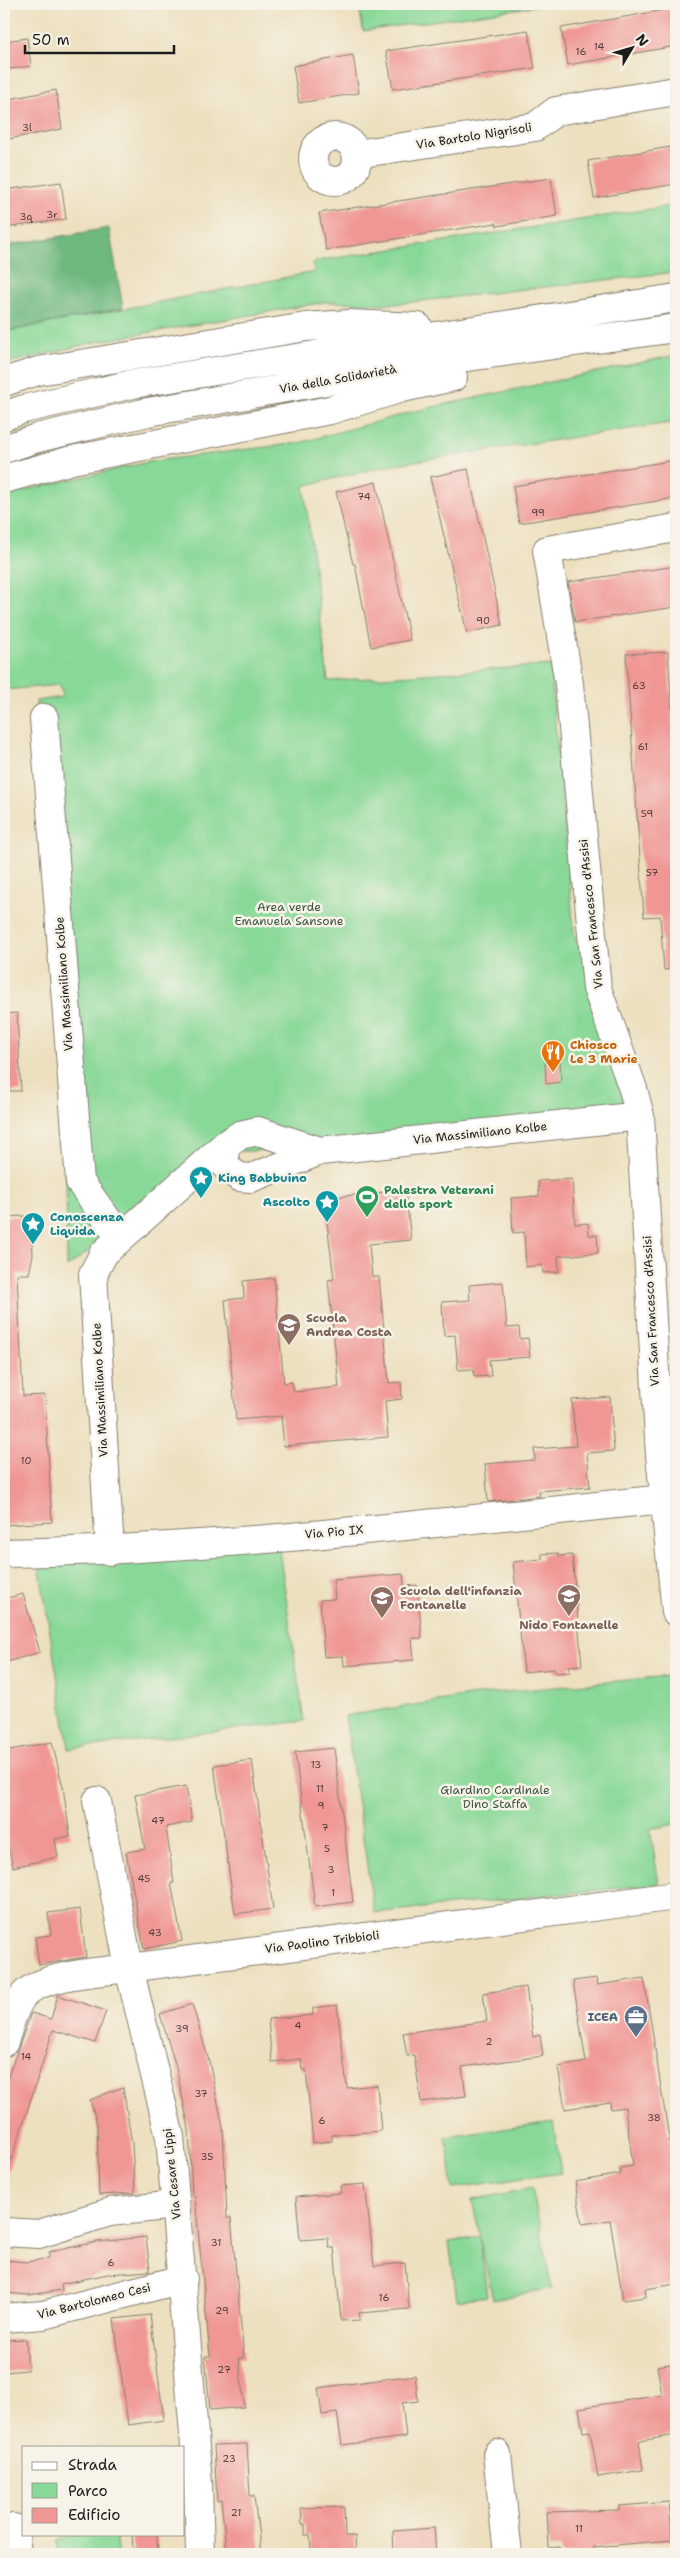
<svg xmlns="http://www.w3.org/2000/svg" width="680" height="2558" font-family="'Shantell Sans',sans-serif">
  <rect width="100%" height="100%" fill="#f7f3e8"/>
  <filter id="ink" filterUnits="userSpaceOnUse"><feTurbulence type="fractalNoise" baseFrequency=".02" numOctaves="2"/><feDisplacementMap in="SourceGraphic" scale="10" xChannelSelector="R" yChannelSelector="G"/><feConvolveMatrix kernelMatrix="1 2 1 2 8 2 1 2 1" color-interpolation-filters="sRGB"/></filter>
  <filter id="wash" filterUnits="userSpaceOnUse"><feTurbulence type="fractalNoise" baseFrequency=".0096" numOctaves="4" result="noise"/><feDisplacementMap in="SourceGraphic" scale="20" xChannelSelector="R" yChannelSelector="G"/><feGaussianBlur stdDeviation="1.12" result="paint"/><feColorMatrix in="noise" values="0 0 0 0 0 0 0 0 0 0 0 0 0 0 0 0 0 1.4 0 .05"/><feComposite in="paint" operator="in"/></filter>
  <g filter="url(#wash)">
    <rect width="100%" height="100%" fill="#ede0bf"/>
    <path fill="#88d897" stroke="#527a5a" d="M359 4H551L363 31Z
      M676 192V272L395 304 326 302 100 341 4 364V332L314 272 313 263 316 261 670 206 671 193Z
      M676 355V422L389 465 304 486 328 681 550 665 574 932 626 1077 622 1115 417 1144 225 1152 67 1267 65 1057 36 701 63 697 60 685 4 690V495L153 461 299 443 419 410Z
      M278 1543 304 1721 69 1749 37 1553Z
      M669 1676 676 1756V1824L650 1829 659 1884 374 1913 345 1716 482 1694Z
      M553 2122 561 2173 453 2188 446 2137Z
      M532 2188 552 2288 493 2300 480 2239 487 2296 457 2300 449 2242 480 2237 472 2200Z
      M83 2534H116L117 2554H59L57 2540Z"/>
    <path fill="#6eb880" stroke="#456a4e" d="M109 228 123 308 4 332V246Z"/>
    <g id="blocks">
      <path fill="#f09795" d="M676 8V46L568 65 561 28Z
        M528 30 535 68 393 89 386 51Z
        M27 38 31 66 4 70V41Z
        M353 55 359 93 299 103 293 66Z
        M56 90 62 129 8 139 4 100Z
        M676 146V184L594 198 588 161Z
        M551 178 557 216 497 226 496 223 326 250 319 213Z
        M61 182 66 219 4 228V190Z
        M676 460V498L519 523 513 486Z
        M468 469 502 625 467 633 430 477Z
        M376 482 410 640 371 647 355 564H353L336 492Z
        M676 566V607L575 622 568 582Z
        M668 652 676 776V969L664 970 660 916 644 917 626 654Z
        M17 1013 21 1091H4V1014Z
        M560 1062 561 1082 546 1084 545 1063Z
        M572 1179 575 1224 588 1223 589 1235H597L598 1253 558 1256 559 1272 543 1273 542 1265 526 1267 524 1232 513 1233 511 1198 539 1196 538 1181Z
        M405 1190 411 1240 369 1244 372 1277H379L389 1383 401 1382 402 1399 385 1401 388 1437 284 1446 281 1416 236 1420 225 1300 244 1298 243 1281 274 1278 284 1383 292 1382 294 1392 339 1387 328 1280 334 1279 324 1198Z
        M26 1216 32 1234 33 1255 29 1274H17L23 1396 45 1395 52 1522 4 1525V1217Z
        M503 1282 507 1328 519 1327 520 1339 528 1338 530 1357 489 1360 491 1376 474 1377 473 1369 458 1370 455 1335 444 1336 442 1302 470 1300 469 1285Z
        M610 1397 614 1451 587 1453 590 1487 539 1491 540 1496 488 1502 485 1464 535 1460 534 1449 576 1446 572 1400Z
        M558 1553V1556L572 1555 582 1665 569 1666 570 1672 555 1673 554 1669 524 1672 513 1562 542 1559V1554Z
        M403 1574 404 1586 417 1585 422 1638H412L414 1660 344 1666 343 1656 324 1657 320 1600 335 1599 333 1580Z
        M23 1594 40 1652 4 1663V1599Z
        M52 1742 63 1787 70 1836 55 1839 58 1857 13 1867 4 1829V1751Z
        M334 1748 353 1902 315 1907 295 1752Z
        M252 1760 273 1909 235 1914 214 1765Z
        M186 1786 192 1822 166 1827 174 1883H171L182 1941 144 1949 126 1852 145 1849 135 1795Z
        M80 1909 86 1957 39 1965 35 1937 51 1935 48 1913Z
        M596 1978 597 1985 644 1978 676 2184V2284L645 2289 646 2297 623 2300 610 2220 582 2224 575 2182 621 2174 620 2168 633 2166 625 2107 611 2109 610 2102 565 2109 558 2067 586 2062 573 1981Z
        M526 1987 533 2037 540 2035 543 2056 462 2067 466 2096 421 2102 414 2055 407 2056 403 2033 487 2021 483 1993Z
        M58 1995 106 2011 95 2043 53 2030 7 2174 4 2173V2087L31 2013 51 2019Z
        M192 2004 209 2061 223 2127 227 2218H231L244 2358H239L244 2407 210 2410 205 2356H210L195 2196H192L189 2129 176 2067 160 2014Z
        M337 2005 347 2088 377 2085 381 2131 332 2135V2141L313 2143 306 2070H302L301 2059 272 2062 268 2019 313 2015V2008Z
        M123 2087 132 2144 135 2193 99 2195 97 2124 90 2100Z
        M365 2184 374 2266 405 2263 409 2309 359 2313 360 2320 341 2321 334 2248H329L328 2238 300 2240 296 2197 341 2193 340 2186Z
        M146 2237 150 2271 108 2274 61 2284 62 2290 29 2295 4 2293V2260L27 2262 49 2258V2252L97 2242Z
        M150 2315 164 2420 128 2425 114 2319Z
        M26 2339 28 2370 4 2372V2340Z
        M676 2363V2435L639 2441 643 2470 598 2477 590 2431 583 2432 579 2408 662 2395 657 2366Z
        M415 2375 418 2401 402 2403 406 2437 342 2445 337 2413 322 2415 318 2388Z
        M247 2444 250 2496H254L261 2554H227L221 2500 217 2501 214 2445Z
        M669 2502 672 2540 594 2547V2554H561L560 2547 549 2548 547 2512 619 2510V2506Z
        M344 2507 345 2536H355L356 2554H316V2550H311L310 2535H305V2525H302L301 2508Z
        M434 2528 436 2554H394L393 2531Z
        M132 2534H157L158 2554H133Z"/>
    </g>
  </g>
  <g filter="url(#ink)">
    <use href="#blocks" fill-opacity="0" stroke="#847e6e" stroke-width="1"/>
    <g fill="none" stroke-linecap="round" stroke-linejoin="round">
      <g stroke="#847e6e" stroke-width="30">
        <path id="minor" d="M313 159a22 22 0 1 1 44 0a22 22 0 1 1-44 0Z
          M356 154 535 127 556 111 676 91
          M676 528 547 550 569 684 597 988 633 1089 640 1116 660 1455 676 1612
          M44 718 80 1182 120 1237
          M226 1144 224 1158 228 1169 239 1177 251 1178 320 1151 640 1116
          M110 1551 93 1274 104 1253 226 1144 240 1135 258 1131 320 1151
          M4 1553C224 1549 444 1522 663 1499
          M97 1801 129 1968 170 2137 198 2484 200 2554
          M4 2042C9 2027 13 2008 23 1996 41 1974 101 1972 129 1968L676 1896
          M4 2232 39 2234 110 2212 175 2205
          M4 2318 43 2315 183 2279
          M497 2454 508 2554
          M14 2528 17 2554"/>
      </g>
      <g stroke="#847e6e" stroke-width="30">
        <path id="highway" d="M4 382 38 371 306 327 349 324 418 327
          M4 416 24 409 133 384 676 298
          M4 449 37 438 148 412 453 359 676 328
          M4 479 72 460 330 410 402 388 453 377"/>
      </g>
      <use href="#minor" stroke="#fff" stroke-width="28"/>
      <use href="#highway" stroke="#fff" stroke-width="28"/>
    </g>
  </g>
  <defs>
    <g id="restaurant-pin" transform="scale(1.25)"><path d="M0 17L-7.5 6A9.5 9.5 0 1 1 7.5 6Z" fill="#e8710a" stroke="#f7f3e8"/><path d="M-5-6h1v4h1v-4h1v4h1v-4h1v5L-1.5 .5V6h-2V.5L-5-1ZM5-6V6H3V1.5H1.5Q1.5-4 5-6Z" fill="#fff"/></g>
    <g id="sight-pin" transform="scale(1.25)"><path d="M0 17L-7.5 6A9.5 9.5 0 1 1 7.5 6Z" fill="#0f9aa8" stroke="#f7f3e8"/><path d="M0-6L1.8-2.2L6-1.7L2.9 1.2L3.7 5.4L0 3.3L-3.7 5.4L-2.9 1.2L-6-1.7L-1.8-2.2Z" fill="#fff"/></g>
    <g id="stadium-pin" transform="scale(1.25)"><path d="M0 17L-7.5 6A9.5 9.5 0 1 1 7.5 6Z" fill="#2e9e5b" stroke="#f7f3e8"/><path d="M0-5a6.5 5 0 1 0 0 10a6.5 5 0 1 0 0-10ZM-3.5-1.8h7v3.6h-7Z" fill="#fff"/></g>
    <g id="school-pin" transform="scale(1.25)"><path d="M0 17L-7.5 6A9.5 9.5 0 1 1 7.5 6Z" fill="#8d6e63" stroke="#f7f3e8"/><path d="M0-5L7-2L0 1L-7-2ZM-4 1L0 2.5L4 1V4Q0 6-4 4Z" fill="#fff"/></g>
    <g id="office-pin" transform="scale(1.25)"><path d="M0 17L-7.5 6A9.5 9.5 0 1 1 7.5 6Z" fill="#5c6f8a" stroke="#f7f3e8"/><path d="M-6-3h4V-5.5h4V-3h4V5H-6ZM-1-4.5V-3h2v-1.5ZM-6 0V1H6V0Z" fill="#fff"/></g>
  </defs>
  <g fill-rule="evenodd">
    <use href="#restaurant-pin" x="553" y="1052"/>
    <use href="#sight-pin" x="201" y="1178"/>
    <use href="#stadium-pin" x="367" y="1197"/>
    <use href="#sight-pin" x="327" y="1202"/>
    <use href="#sight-pin" x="33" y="1224"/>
    <use href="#school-pin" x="289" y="1325"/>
    <use href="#school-pin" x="569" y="1596"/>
    <use href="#school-pin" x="382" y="1598"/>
    <use href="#office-pin" x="636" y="2017"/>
  </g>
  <g text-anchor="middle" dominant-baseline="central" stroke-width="5" stroke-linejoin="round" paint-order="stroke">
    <g font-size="10" fill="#513b3a">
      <text x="599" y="46">14</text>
      <text x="581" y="51">16</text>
      <text x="27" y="127">3l</text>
      <text x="52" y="214">3r</text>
      <text x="26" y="216">3q</text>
      <text x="364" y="496">74</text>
      <text x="538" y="512">99</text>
      <text x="483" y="620">90</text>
      <text x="639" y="685">63</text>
      <text x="643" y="746">61</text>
      <text x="647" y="813">59</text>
      <text x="652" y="872">57</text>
      <text x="26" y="1460">10</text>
      <text x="316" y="1764">13</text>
      <text x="320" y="1788">11</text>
      <text x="321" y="1805">9</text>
      <text x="158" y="1820">47</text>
      <text x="325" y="1827">7</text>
      <text x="327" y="1848">5</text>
      <text x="331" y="1869">3</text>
      <text x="144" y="1878">45</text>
      <text x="333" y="1892">1</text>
      <text x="155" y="1932">43</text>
      <text x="298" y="2025">4</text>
      <text x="182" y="2028">39</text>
      <text x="489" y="2041">2</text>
      <text x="26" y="2056">14</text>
      <text x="201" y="2093">37</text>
      <text x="654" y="2117">38</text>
      <text x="322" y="2120">6</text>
      <text x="207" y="2156">35</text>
      <text x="216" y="2242">31</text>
      <text x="111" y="2262">6</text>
      <text x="384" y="2297">16</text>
      <text x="222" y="2310">29</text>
      <text x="224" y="2369">27</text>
      <text x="229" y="2458">23</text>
      <text x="236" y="2512">21</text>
      <text x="579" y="2528">11</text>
    </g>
    <g font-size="12" fill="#1c1c1c" stroke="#f7f3e8">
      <text transform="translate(474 136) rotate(-9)">Via Bartolo Nigrisoli</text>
      <text transform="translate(338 379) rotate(-10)">Via della Solidarietà</text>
      <text transform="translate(591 914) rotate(-96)">Via San Francesco d'Assisi</text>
      <text transform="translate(64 984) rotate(-94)">Via Massimiliano Kolbe</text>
      <text transform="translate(480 1133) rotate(-6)">Via Massimiliano Kolbe</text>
      <text transform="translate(651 1311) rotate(-93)">Via San Francesco d'Assisi</text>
      <text transform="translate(100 1390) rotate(-93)">Via Massimiliano Kolbe</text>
      <text transform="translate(334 1532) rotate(-5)">Via Pio IX</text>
      <text transform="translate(322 1942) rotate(-7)">Via Paolino Tribbioli</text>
      <text transform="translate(172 2174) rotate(-96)">Via Cesare Lippi</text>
      <text transform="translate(94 2301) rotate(-14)">Via Bartolomeo Cesi</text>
    </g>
    <g font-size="12" fill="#3c5441" stroke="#f7f3e8">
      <text x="289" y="907">Area verde<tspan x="289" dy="14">Emanuela Sansone</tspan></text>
      <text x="495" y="1790">Giardino Cardinale<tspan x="495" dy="14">Dino Staffa</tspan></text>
    </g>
    <g font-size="12" font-weight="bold" fill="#c56008" stroke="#f7f3e8" text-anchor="start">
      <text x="570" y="1045">Chiosco<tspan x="570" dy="14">Le 3 Marie</tspan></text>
    </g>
    <g font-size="12" font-weight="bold" fill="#0d838f" stroke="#f7f3e8" text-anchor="start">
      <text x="218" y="1178">King Babbuino</text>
      <text x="310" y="1202" text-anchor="end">Ascolto</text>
      <text x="50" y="1217">Conoscenza<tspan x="50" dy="14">Liquida</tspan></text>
    </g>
    <g font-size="12" font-weight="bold" fill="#27864d" stroke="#f7f3e8" text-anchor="start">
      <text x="384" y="1190">Palestra Veterani<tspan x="384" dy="14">dello sport</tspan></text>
    </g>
    <g font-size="12" font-weight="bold" fill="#785e54" stroke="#f7f3e8" text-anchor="start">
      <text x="306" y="1318">Scuola<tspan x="306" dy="14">Andrea Costa</tspan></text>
      <text x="400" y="1591">Scuola dell'infanzia<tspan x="400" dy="14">Fontanelle</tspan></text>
      <text x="569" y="1625" text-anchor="middle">Nido Fontanelle</text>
    </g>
    <g font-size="12" font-weight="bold" fill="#4e5e75" stroke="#f7f3e8" text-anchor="end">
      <text x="618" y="2017">ICEA</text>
    </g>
  </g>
  <rect width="680" height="2558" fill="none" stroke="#f7f3e8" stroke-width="20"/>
  <rect x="22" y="2446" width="162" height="90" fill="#f7f3e8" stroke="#9f9d96"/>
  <rect x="32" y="2462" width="25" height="8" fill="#ffffff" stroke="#9f9d96"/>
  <text x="68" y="2470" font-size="15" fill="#1c1c1c">Strada</text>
  <rect x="32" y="2483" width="25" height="15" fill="#88d897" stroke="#9f9d96"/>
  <text x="68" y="2496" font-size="15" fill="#1c1c1c">Parco</text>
  <rect x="32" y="2508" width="25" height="15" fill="#f09795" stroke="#9f9d96"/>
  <text x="68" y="2520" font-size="15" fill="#1c1c1c">Edificio</text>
  <g transform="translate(632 48) rotate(52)" stroke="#f7f3e8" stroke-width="4" paint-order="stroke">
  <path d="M0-4L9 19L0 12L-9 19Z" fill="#1c1c1c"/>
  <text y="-8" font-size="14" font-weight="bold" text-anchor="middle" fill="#1c1c1c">N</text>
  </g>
  <path d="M25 45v8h149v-8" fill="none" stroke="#1c1c1c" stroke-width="2.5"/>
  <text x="32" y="45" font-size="15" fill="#1c1c1c" stroke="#f7f3e8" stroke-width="4" paint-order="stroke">50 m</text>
</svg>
